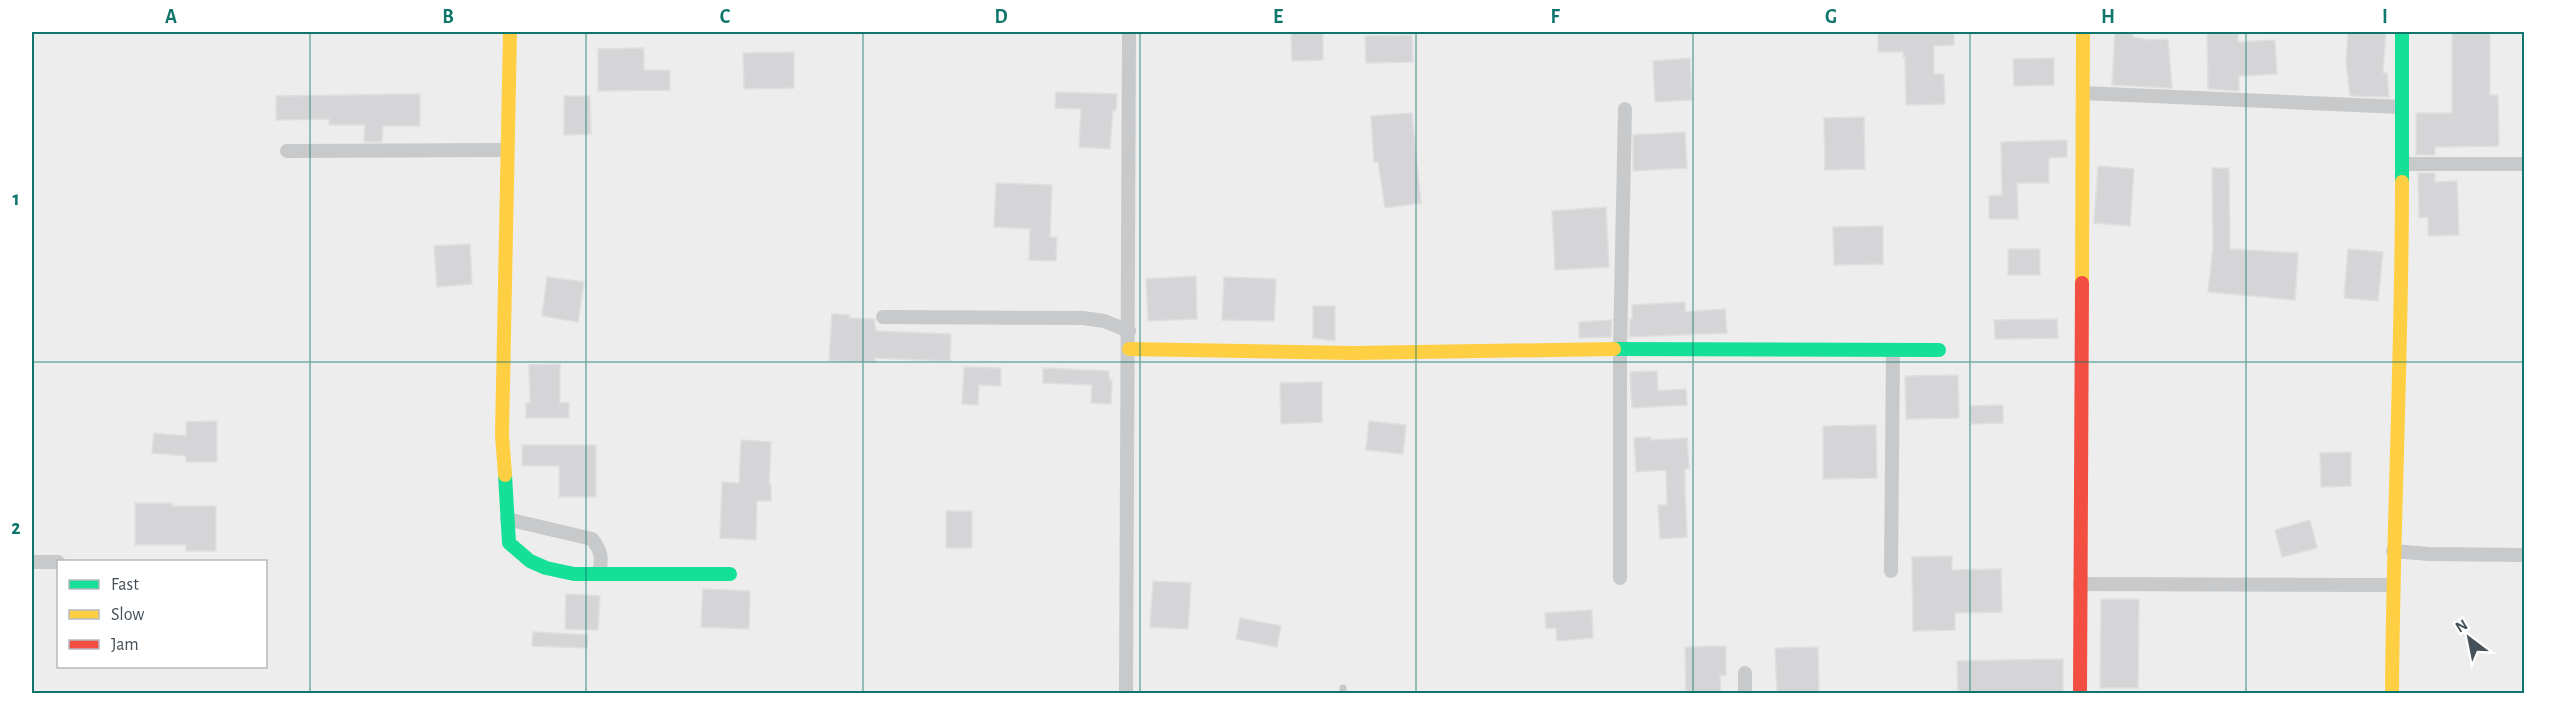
<svg xmlns="http://www.w3.org/2000/svg" width="2556" height="725" font-family="'Alegreya Sans',sans-serif">
  <rect width="100%" height="100%" fill="#eeeded"/>
  <path fill="#d5d5d7" stroke="#dfdfe0" stroke-width="1.5" d="M1291 32H1323V60L1292 61Z
    M1878 32H1954V45L1934 46V74H1944L1945 104 1906 105 1905 57H1903V52H1878Z
    M2115 32H2133V37L2149 40 2168 39 2172 88 2112 85Z
    M2207 32H2238V42L2275 40 2277 74 2239 76V91L2208 89Z
    M2348 32H2386L2383 73H2387L2389 97 2350 96 2346 62Z
    M2452 32H2490V95H2498L2499 146 2435 147V155H2416V113H2452Z
    M1412 35 1413 62 1366 63 1365 36Z
    M644 48V70H670V90L598 91V49Z
    M794 52V88L744 89 743 53Z
    M1690 58 1692 100 1655 102 1653 61Z
    M2054 58V85L2014 86 2013 59Z
    M1056 92 1117 94 1116 110H1113L1110 149 1079 147 1081 109 1055 108Z
    M420 94V126H383L382 142H364L365 125H329V119L276 120V96Z
    M564 96H590L591 134 564 135Z
    M1412 113 1421 203 1385 208 1378 162H1374L1371 116Z
    M1864 117 1865 169 1825 170 1824 118Z
    M1685 132 1687 168 1633 171V135Z
    M2067 140V157L2049 158V183H2017L2018 219H1989V196L2002 195 2001 142Z
    M2098 166 2134 169 2130 226 2094 223Z
    M2212 168H2229L2230 249 2298 253 2295 300 2208 292 2213 248Z
    M2418 173H2435V182L2457 181 2459 235 2428 236V217L2419 218Z
    M996 183 1052 185 1050 237H1057L1056 261 1029 260 1030 229 994 227Z
    M1606 207 1609 267 1555 270 1552 211Z
    M1883 226V264L1834 265 1833 227Z
    M470 244 472 284 437 287 434 246Z
    M2008 249H2040V275H2008Z
    M2348 249 2383 252 2378 301 2344 298Z
    M1196 276 1197 319 1148 321 1146 279Z
    M547 277 584 282 578 322 542 316Z
    M1224 277 1276 279 1274 321 1222 320Z
    M1685 302V312L1725 309 1727 333 1629 337 1630 319H1632V305Z
    M1313 306H1335V341L1313 338Z
    M832 314 850 315 849 318 874 319 876 331 951 334 950 361 875 358V362L829 361Z
    M2057 319 2058 338 1995 339 1994 320Z
    M1612 320 1611 337 1579 338V322Z
    M560 364V403L569 402V418H526V403H530L529 365Z
    M964 367 1001 368V386L979 385 978 405 962 404Z
    M1043 368 1109 371V380H1112L1111 404 1091 403 1092 385 1043 383Z
    M1657 371 1658 391 1686 389 1687 405 1632 408 1630 372Z
    M1958 375 1959 418 1906 419 1905 376Z
    M1322 382V422L1281 424 1280 383Z
    M2003 405V423L1971 424 1970 406Z
    M217 421V462H186V456L152 453 154 433 186 436V422Z
    M1369 421 1406 425 1403 454 1366 450Z
    M1876 425 1877 478 1823 479V426Z
    M1651 437V440L1687 438 1689 469H1685V493L1687 537 1660 539 1658 505H1667L1666 470 1636 472 1634 438Z
    M741 440 771 442 769 484H771V501H757L756 540 720 538 722 482 739 483Z
    M522 445H596V497H559V466H522Z
    M2351 452V486L2321 487 2320 453Z
    M135 503H172V506H216V551H186V545H135Z
    M946 511H972V548H946Z
    M2310 520 2317 548 2282 557 2275 530Z
    M1952 556V570L2001 569 2002 612 1955 613V630L1913 631 1912 557Z
    M1153 581 1191 583 1188 629 1150 627Z
    M703 589 750 591 749 629 701 627Z
    M566 594 600 596 598 630 565 629Z
    M2101 599H2139L2138 688H2100Z
    M1592 610 1593 638 1557 641 1556 628 1546 629 1545 613Z
    M1240 618 1281 626 1277 647 1236 639Z
    M533 632 588 635 587 648 532 646Z
    M1726 646V675L1720 676 1721 693H1686L1685 647Z
    M1818 647 1819 693H1777L1775 648Z
    M2063 659V693H1958L1957 661Z"/>
  <g fill="none" stroke-linecap="round" stroke-linejoin="round">
    <path stroke="#c7c9cb" stroke-width="7" d="M1343 688V694"/>
    <path stroke="#c7c9cb" stroke-width="14" d="M2083 93 2402 107
      M287 151 507 150
      M2402 164H2524
      M883 317 1083 318 1104 321 1129 331
      M507 519 592 539C602 551 602 559 599 574
      M2393 551 2429 554 2524 555
      M32 562H58
      M1891 571 1893 350
      M1620 578V349L1625 109
      M2080 584 2393 585
      M1126 694 1129 32
      M1745 694V673"/>
    <path stroke="#16e098" stroke-width="14" d="M2402 32V182
      M1614 349 1939 350
      M505 475 509 543 530 561 546 568 574 574H730"/>
    <path stroke="#ffcf43" stroke-width="14" d="M2082 283 2083 32
      M1129 349 1353 353 1614 349
      M505 475 502 435 510 32
      M2392 694C2393 523 2402 353 2402 182"/>
    <path stroke="#f24e42" stroke-width="14" d="M2080 694 2082 283"/>
  </g>
  <path fill="none" stroke="#0f766e" stroke-width="1.5" stroke-opacity="0.55" d="M310 32V694M586 32V694M863 32V694M1140 32V694M1416 32V694M1693 32V694M1970 32V694M2246 32V694M32 362H2524"/>
  <rect width="2556" height="725" fill="none" stroke="#ffffff" stroke-width="66"/>
  <rect x="57" y="560" width="210" height="108" fill="#ffffff" stroke="#b5b9bc" stroke-width="1.5"/>
  <rect x="69" y="580" width="30" height="9" fill="#16e098" stroke="#b5b9bc" stroke-width="1.5"/>
  <text x="111" y="590" font-size="18" fill="#465058">Fast</text>
  <rect x="69" y="610" width="30" height="9" fill="#ffcf43" stroke="#b5b9bc" stroke-width="1.5"/>
  <text x="111" y="620" font-size="18" fill="#465058">Slow</text>
  <rect x="69" y="640" width="30" height="9" fill="#f24e42" stroke="#b5b9bc" stroke-width="1.5"/>
  <text x="111" y="650" font-size="18" fill="#465058">Jam</text>
  <g transform="translate(2469 638) rotate(328)" stroke="#ffffff" stroke-width="4.5" paint-order="stroke">
  <path d="M0-4.5L10 22L0 15L-10 22Z" fill="#465058"/>
  <text y="-9" font-size="16" font-weight="bold" text-anchor="middle" fill="#465058">N</text>
  </g>
  <rect x="33" y="33" width="2490" height="659" fill="none" stroke="#0f766e" stroke-width="2"/>
  <g font-size="20" text-anchor="middle" font-weight="bold" fill="#0f766e">
    <text x="171" y="23">A</text>
    <text x="448" y="23">B</text>
    <text x="725" y="23">C</text>
    <text x="1001" y="23">D</text>
    <text x="1278" y="23">E</text>
    <text x="1555" y="23">F</text>
    <text x="1831" y="23">G</text>
    <text x="2108" y="23">H</text>
    <text x="2385" y="23">I</text>
    <text x="16" y="205">1</text>
    <text x="16" y="534">2</text>
  </g>
</svg>
